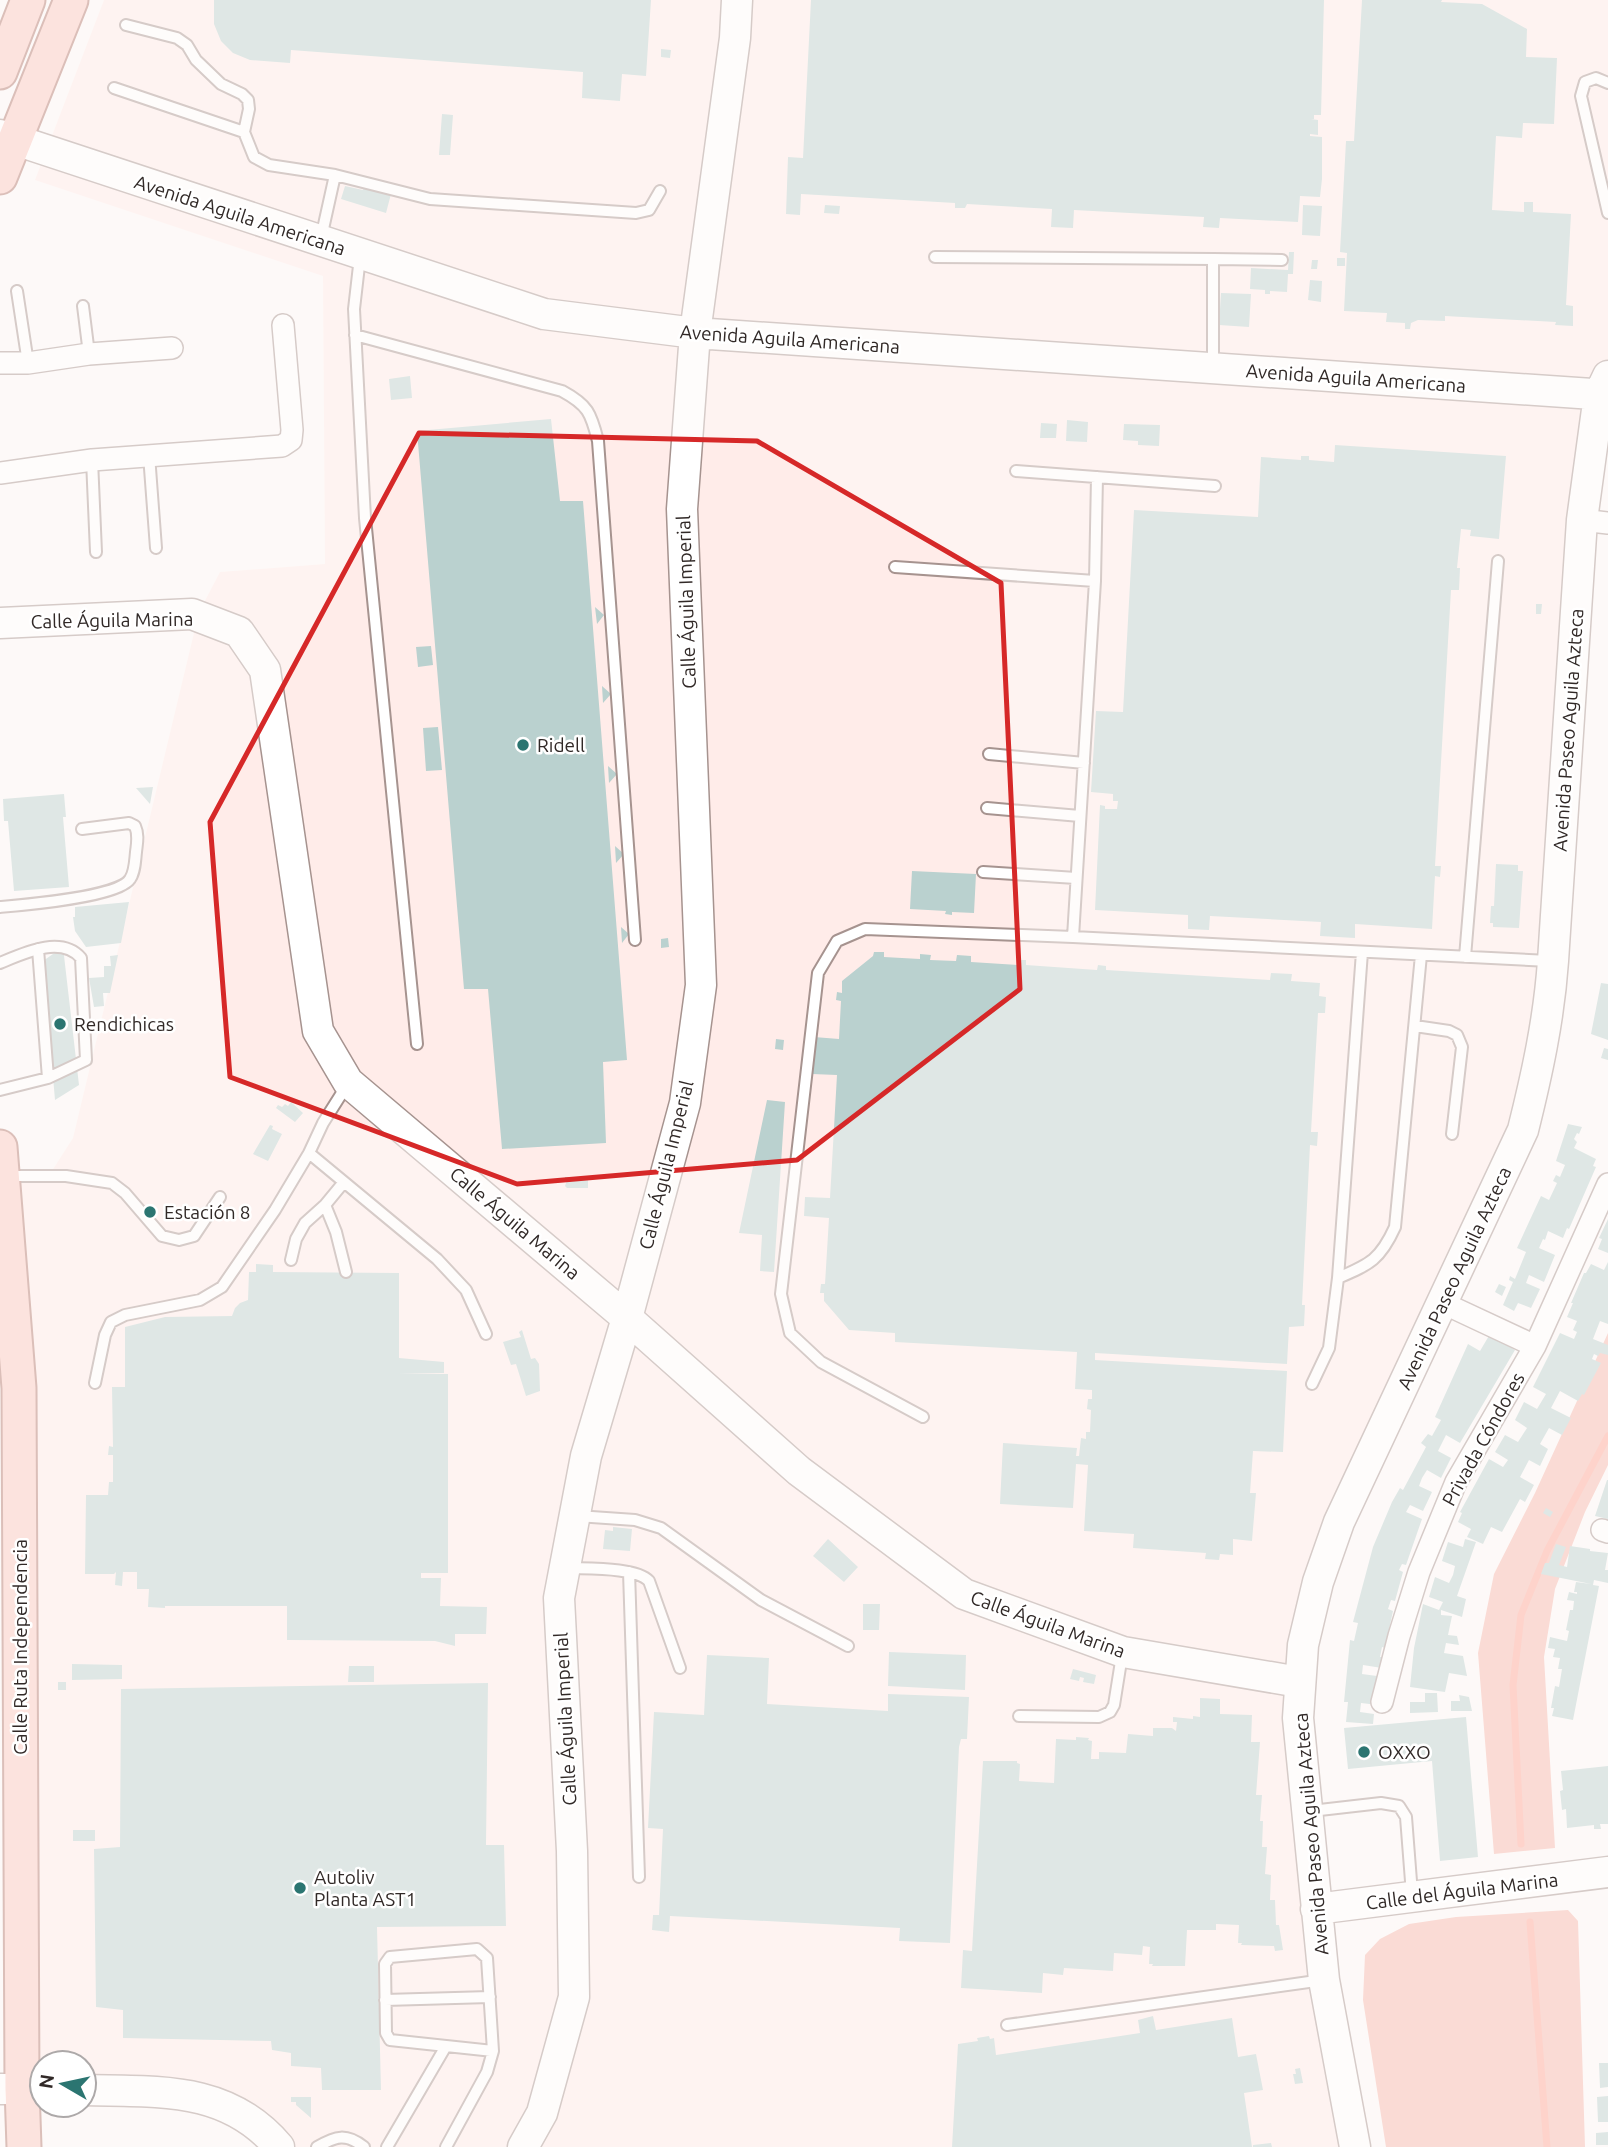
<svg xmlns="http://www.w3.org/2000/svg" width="1608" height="2147" font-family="Ubuntu,sans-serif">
  <rect width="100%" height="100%" fill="#fdf9f8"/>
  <path fill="#ffece9" d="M104 0H1608V368L1551 983 1522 1124 1321 1574 1300 1676 1353 2147H278L231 2108 84 2090V2063H42V2089L22 2088 2 1176 48 1177 73 1138 199 612 220 572 325 564 323 276 35 180Z"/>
  <path fill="#f6b6ab" d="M1608 1333V1465L1585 1512 1555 1589 1544 1657 1555 1848 1494 1854 1478 1653 1494 1574 1535 1493Z
    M1568 1910 1578 1921 1585 2147H1386L1363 2000 1365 1955 1380 1939 1409 1924 1456 1917Z"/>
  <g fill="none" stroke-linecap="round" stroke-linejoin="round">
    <path stroke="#fea495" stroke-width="7" d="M1521 1844 1513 1685 1521 1615 1547 1551 1608 1436
      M1530 1922 1547 2147"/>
  </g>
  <path fill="#bad1cf" d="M214 0H651L646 76 622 74 620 101 582 98 583 72 291 50 290 63 250 60 233 53 221 41 214 24Z
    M811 0H1324L1321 115H1314V119H1311L1318 120V135L1310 134V136L1322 137V179L1320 197 1300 196 1298 222 1220 218 1219 228 1203 227 1204 217 1074 210 1073 228 1051 227 1052 209 967 204 965 208H955V203L801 194 800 215 786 214 788 157 803 158Z
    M1362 0H1442L1441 2 1482 4 1527 29 1526 57 1557 58 1554 124 1523 123 1522 138 1496 136 1492 210 1524 212V202H1533V212L1571 214 1566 305 1573 306V326L1555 325 1556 322 1445 316V321L1418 320 1411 323 1410 329H1405V323L1386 322 1387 313 1344 311 1347 253 1340 252 1346 141H1354Z
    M661 49 671 50 670 58 661 57Z
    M442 114 453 115 450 155H439Z
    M345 186 363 190 364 187 391 194 386 213 341 199Z
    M825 205 840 206 839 214 824 213Z
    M1303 205 1322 206 1320 236 1302 235Z
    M1289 252H1294L1293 274H1288L1287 292 1270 291V294H1265V290L1250 289 1251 268 1288 270Z
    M1337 258H1345V266H1337Z
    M1312 260H1318L1317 269H1311Z
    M1310 280 1322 281 1321 302 1308 300Z
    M1221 293 1251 294 1249 327 1219 325Z
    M410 376 412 398 391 400 389 379Z
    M551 419 560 501H583L627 1060 603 1062 606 1143 502 1149 488 989H464L417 431Z
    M1067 420 1088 422 1087 442 1066 441Z
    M1041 423 1057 424 1056 438H1040Z
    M1124 424 1160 425 1159 446 1138 445V441L1123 440Z
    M1335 445 1506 456 1499 539 1470 536 1471 530 1461 529 1457 568H1460L1459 590H1451L1435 866H1441L1440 877 1435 876 1432 929 1355 924V938L1320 936 1321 922 1210 916 1209 930 1188 929V915L1095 910 1100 805 1105 806V809H1117L1118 801H1113V794L1091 792 1096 711 1123 712 1134 510 1258 517 1261 457 1301 460V456H1309V460L1334 462Z
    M1536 604H1542L1541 614H1536Z
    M595 607 604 615 597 624Z
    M431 646 433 665 418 667 416 647Z
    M602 686 611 694 603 703Z
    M438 727 442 770 426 771 423 728Z
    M608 766 617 774 609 783Z
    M153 787 150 804 136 788Z
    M64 794 66 817H63L69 887 14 891 8 821H4L3 799Z
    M615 846 624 854 616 863Z
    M1496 864 1518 865V871H1523L1519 928 1493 927V923H1490L1491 906H1494Z
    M912 871 976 874 974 913 952 912V915L945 914 946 911 910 909Z
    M129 902 121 943 86 947 75 931 73 917H75V907Z
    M621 927 629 934 622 943Z
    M668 938 669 947 661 948V939Z
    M63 947 79 1085 55 1100 43 961Z
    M874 952H884V957L920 959V954L931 955 930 960 956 961 957 955 971 956V962L1018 965V960H1026V965L1097 970 1098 965 1106 966V970L1270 980 1271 973 1292 974 1291 981 1320 983 1319 996 1326 997 1325 1013H1318L1311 1132H1318L1317 1146 1310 1145 1302 1305H1305L1304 1326 1289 1327 1287 1364 1095 1353V1360L1287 1371 1283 1452 1253 1451 1250 1493H1256L1252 1541 1233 1539V1555L1220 1554 1219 1560 1205 1559 1206 1553 1133 1548 1134 1534 1084 1531 1088 1465 1076 1464 1073 1508 1000 1504 1003 1443 1077 1448 1076 1456H1079L1081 1438 1086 1439V1432H1090L1091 1410 1087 1409 1088 1399H1092V1390L1075 1389 1077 1352 895 1342V1333L849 1330 824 1301V1293H820L821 1284H825L829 1218 804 1216 805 1197 830 1198 837 1075 812 1074 814 1037 839 1039 841 1001 836 1000 837 992 842 993V981L873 956Z
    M118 955 110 993H103L104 1006 94 1007 89 978 104 977V966H111L110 956Z
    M1601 983 1608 984V1040L1591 1034Z
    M776 1039 784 1040 783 1050 775 1049Z
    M1604 1048 1608 1049V1060L1601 1058Z
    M767 1100 785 1102 774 1272 760 1271 762 1235 739 1233Z
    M291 1102 303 1113 295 1122 276 1108 278 1105 282 1107 285 1104 288 1106Z
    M1568 1124 1582 1127 1579 1134 1577 1133 1574 1139 1577 1142 1574 1148 1596 1159 1593 1166 1596 1167 1569 1229 1567 1228 1563 1238 1548 1231 1545 1240 1543 1239 1539 1248 1555 1255 1544 1282 1529 1275 1526 1283 1540 1289 1531 1308 1518 1303 1514 1311 1503 1305 1513 1282 1509 1280 1510 1276 1515 1279 1526 1252 1517 1248 1541 1196 1549 1200 1557 1183 1553 1181 1556 1175 1560 1177 1565 1165 1556 1161Z
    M270 1125 273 1126 272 1129 282 1134 268 1161 253 1154Z
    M565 1177H588V1188H567L565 1186 567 1180H565Z
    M1608 1219V1253L1598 1249 1602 1239 1599 1238Z
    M1608 1262V1324L1600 1321 1593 1339 1608 1345V1355L1600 1353 1598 1356 1594 1354 1592 1359 1601 1363 1584 1395 1582 1394 1578 1401 1560 1391 1551 1408 1571 1418 1562 1435 1549 1428 1540 1444 1548 1449 1540 1466 1529 1460 1520 1477 1534 1485 1525 1502 1520 1499 1502 1532 1491 1527 1483 1544 1467 1537 1471 1529 1458 1522 1462 1513 1460 1512 1489 1459 1503 1467 1508 1460 1495 1452 1505 1435 1518 1442 1527 1428 1515 1420 1524 1402 1537 1409 1546 1394 1533 1387 1560 1333 1574 1339 1577 1332 1573 1330 1577 1321 1567 1317 1573 1303H1571L1584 1273H1586L1591 1264 1604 1270Z
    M256 1264 273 1265V1272L399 1273V1358L444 1362V1373L399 1374H448V1573H421V1578H441L440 1606 487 1607 486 1634H455V1646L435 1641 287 1640V1606H165V1608L148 1607 149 1589H137V1572H123L122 1586 115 1585 116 1572 114 1574H85L86 1495H108L109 1482H113V1455H108L109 1446 113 1447 112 1387H125V1327L165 1317 232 1316 235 1308 240 1303 248 1300 249 1272H256Z
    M1499 1284 1506 1287 1502 1296 1495 1292Z
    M522 1330 531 1359 535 1358 539 1364 540 1391 526 1396 516 1364 511 1365 503 1342 521 1337 519 1332Z
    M1490 1334 1515 1350 1460 1443 1446 1435 1438 1451 1451 1458 1441 1478 1427 1470 1422 1478 1419 1486 1432 1492 1423 1511 1410 1505 1406 1512 1422 1519 1406 1565 1402 1564 1399 1570 1403 1572 1395 1601 1391 1600 1388 1609 1393 1611 1385 1648 1382 1647 1380 1657H1384L1382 1668 1363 1665 1362 1674 1377 1676V1681H1380L1378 1705 1361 1703 1360 1712 1374 1714 1373 1724 1346 1722 1348 1702H1344L1350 1640 1354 1641 1358 1623 1353 1622 1373 1547 1392 1502 1400 1488 1403 1490 1426 1447 1421 1443 1428 1434 1432 1436 1441 1420 1435 1417 1468 1344 1480 1351Z
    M1607 1480H1608V1519L1595 1516Z
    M1546 1508 1553 1512 1550 1517 1543 1513Z
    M613 1527 632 1529 630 1551 603 1549 605 1530 613 1531Z
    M828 1539 858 1567 844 1582 813 1556Z
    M1465 1539 1476 1542 1457 1596 1466 1599 1462 1617 1441 1610V1615L1452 1616 1448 1635 1457 1636 1459 1645 1446 1643 1444 1653 1463 1656 1467 1676 1449 1673 1445 1692 1410 1687 1414 1648 1423 1604 1439 1610 1443 1602 1429 1597 1435 1577 1449 1583 1453 1575 1455 1566 1442 1561 1448 1542 1463 1547Z
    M1556 1544 1566 1547 1559 1565 1567 1567 1570 1546 1590 1549V1551L1608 1553 1605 1570H1608V1583L1594 1580 1593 1585 1599 1586 1573 1720 1552 1716 1554 1708H1551L1555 1686 1559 1687 1562 1669H1558L1560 1658 1553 1657 1555 1649 1548 1648 1550 1637 1567 1641 1569 1631 1566 1630 1570 1610H1573L1574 1601 1567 1600 1569 1592 1577 1594V1592H1574L1576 1582 1591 1584 1541 1574 1545 1563H1549Z
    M863 1604H880L879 1630H863Z
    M889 1652 966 1655 965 1690 888 1686Z
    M707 1655 769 1658 767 1704 888 1711V1694L969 1697 967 1739H961L959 1747 950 1943 899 1941 900 1928 670 1916 669 1932 652 1930 653 1915H659L663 1829 648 1828 654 1712 704 1715Z
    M72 1664 122 1665V1679L72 1680Z
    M349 1666H374V1682H348Z
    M1073 1669 1096 1675 1094 1684 1083 1682 1084 1678 1080 1677 1079 1681 1070 1679Z
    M58 1682H66V1690H58Z
    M488 1683 486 1845H504L506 1926 377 1927 381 2090H322L321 2068 291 2066V2053L272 2050 271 2041 123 2038V2010L96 2007 94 1849 120 1847 121 1689Z
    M1425 1693H1437L1438 1712 1410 1713V1702H1425Z
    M1459 1695 1469 1697 1472 1711H1451V1701H1460Z
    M1200 1698 1220 1699V1714L1252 1715 1251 1742H1260L1256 1795H1262L1260 1821H1263L1262 1847H1267L1265 1874 1271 1875 1270 1900H1275L1276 1925H1279L1283 1950 1275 1951 1274 1946 1241 1945 1242 1943H1238L1239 1925 1216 1924V1930H1187L1185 1966H1152L1153 1964H1149L1150 1947 1143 1946 1142 1955 1114 1953 1113 1971 1064 1968 1063 1975 1043 1973 1042 1993 961 1988 963 1950 972 1951 983 1761H1017V1763L1020 1764 1019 1781 1054 1783 1056 1739 1076 1740V1737L1089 1738 1088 1740 1092 1741 1091 1759H1099V1752L1126 1753 1128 1734 1153 1736V1728H1172L1176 1731 1177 1722H1173V1717L1193 1719V1716L1200 1717Z
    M1466 1717 1478 1857 1440 1861 1432 1761 1348 1769 1344 1728Z
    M1608 1766V1824H1600L1601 1829H1594V1825L1567 1828 1566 1809 1562 1810 1560 1791 1563 1790 1561 1771Z
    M73 1830H95V1841H73Z
    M1153 2016 1156 2030 1232 2018 1238 2057 1256 2054 1263 2090 1244 2093 1252 2147H952L958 2044 978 2041 977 2038 989 2036 990 2039 994 2038 996 2055 1140 2033 1138 2020Z
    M1599 2063H1608V2087L1600 2088Z
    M1300 2068 1303 2083 1295 2084 1293 2074H1296L1295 2069Z
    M1608 2096V2122H1598L1597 2097Z
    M291 2097H311V2118L296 2105V2102H291Z
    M1608 2132V2145H1596V2133Z
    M1271 2143 1272 2147H1253V2145Z"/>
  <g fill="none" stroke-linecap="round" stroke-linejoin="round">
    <g stroke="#a6938f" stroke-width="14">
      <path id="lane" d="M126 25 177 38 187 45 196 60 221 84 242 94 248 100 249 109 244 132 254 157 269 165 335 175
        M1608 83 1596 78 1585 82 1581 96 1608 213
        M114 88 244 132
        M321 238 335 175 430 199 636 213 649 210 660 191
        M360 257 354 309 365 518 417 1044
        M935 257 1213 259V366
        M1213 259 1282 260
        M17 291 28 363
        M83 306 89 354
        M355 335 562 391C588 405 591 413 598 441L635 940
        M149 455 156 548
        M92 460 96 552
        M1016 471 1215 486
        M895 567 1095 581
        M989 754 1084 763
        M987 808 1080 816
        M983 872 1076 878
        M0 907C23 905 119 897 130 879 135 872 135 861 136 852 137 843 139 835 135 826L129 823 82 829
        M1073 937 1095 581 1097 477
        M38 949 48 1078
        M1465 957 1498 561
        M0 963C24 953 61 935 81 958L86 1060 48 1078 0 1090
        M1415 1026 1449 1031 1457 1035 1462 1047 1452 1134
        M309 1153 437 1259 466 1290 486 1334
        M5 1176H66L112 1183 125 1193 162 1236 179 1240 194 1236 220 1197
        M325 1205 336 1232 346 1272
        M291 1260 296 1239 305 1223 325 1205 344 1182
        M1338 1278C1370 1264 1380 1260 1395 1227L1421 955
        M95 1383 105 1335 111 1322 125 1315 200 1300 222 1287 275 1210 309 1153 323 1123 347 1085
        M1312 1384 1329 1348 1338 1278 1362 952
        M923 1417 821 1362 790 1333 781 1294 818 973 837 941 865 929 1073 937 1549 961
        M577 1516 635 1520 661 1528 761 1600 848 1646
        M567 1568C587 1569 636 1567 649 1581L680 1668
        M629 1572 639 1877
        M1019 1716 1099 1717 1110 1712 1114 1705 1122 1655
        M1311 1811 1381 1803 1399 1806 1406 1817 1412 1894
        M385 2000 490 1997
        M1007 2025 1323 1980
        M317 2147C336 2136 346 2133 364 2147
        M387 2147 446 2046
        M446 2147 487 2072 493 2051 487 1958 477 1949 390 1957 385 1964 386 2033 390 2040 493 2051"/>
    </g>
    <g stroke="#a6938f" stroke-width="24">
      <path id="street" d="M0 363H28L89 354 172 348
        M0 473 92 460 282 446 291 440 292 430 283 325
        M1582 520 1608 523
        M1443 1303 1535 1346
        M1602 1530 1608 1532
        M1382 1702 1399 1636 1419 1572 1456 1482 1535 1346 1608 1184"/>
    </g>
    <g stroke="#a6938f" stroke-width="33">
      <path id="secondary" d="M0 135 544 314 695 333 1608 395
        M0 623 192 614 239 632 265 670 318 1031 348 1082 627 1318 799 1471 964 1594 1123 1652 1299 1682
        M1316 1909 1608 1872
        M0 2089H42
        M84 2090C157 2092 227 2085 279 2147
        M523 2147 542 2113 574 1997 572 1851 559 1598 586 1456 627 1318 685 1103 701 985 682 509 695 333 735 38 737 0
        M1355 2147 1324 1980 1298 1718 1303 1645 1318 1582 1339 1522 1523 1130C1537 1074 1549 1019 1553 961L1582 520 1599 395 1608 376"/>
    </g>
    <g stroke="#b2786d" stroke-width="37">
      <path id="primary" d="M0 72 28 0
        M0 177 71 0
        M0 1147 19 1388 22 2088 24 2147"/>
    </g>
    <use href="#lane" stroke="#fff" stroke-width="10"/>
    <use href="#street" stroke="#fff" stroke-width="21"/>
    <use href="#secondary" stroke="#fff" stroke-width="30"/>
    <use href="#primary" stroke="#fbc7be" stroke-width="33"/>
  </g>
  <path d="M0 0H1608V2147H0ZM419 433 757 441 1001 583 1020 989 797 1160 517 1184 230 1077 210 822Z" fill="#fdf9f8" fill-opacity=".55" fill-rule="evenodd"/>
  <path fill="none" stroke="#d62828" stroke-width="5" stroke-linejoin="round" d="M419 433 757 441 1001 583 1020 989 797 1160 517 1184 230 1077 210 822Z"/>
  <g fill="#2b7571" stroke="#fff" stroke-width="2.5">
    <circle cx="523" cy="745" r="7"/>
    <circle cx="60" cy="1024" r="7"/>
    <circle cx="150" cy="1212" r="7"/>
    <circle cx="1364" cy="1752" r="7"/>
    <circle cx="300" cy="1888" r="7"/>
  </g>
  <g text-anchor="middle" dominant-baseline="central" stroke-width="5" stroke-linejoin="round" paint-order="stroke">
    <g font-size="19" fill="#312927" stroke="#fff">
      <text transform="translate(240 215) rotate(18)">Avenida Aguila Americana</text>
      <text transform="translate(790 339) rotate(4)">Avenida Aguila Americana</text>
      <text transform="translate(1356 378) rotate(4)">Avenida Aguila Americana</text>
      <text transform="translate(686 602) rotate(-92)">Calle Águila Imperial</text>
      <text transform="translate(112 620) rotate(-1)">Calle Águila Marina</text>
      <text transform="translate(1568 730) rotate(-86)">Avenida Paseo Aguila Azteca</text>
      <text transform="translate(666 1165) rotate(-76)">Calle Águila Imperial</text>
      <text transform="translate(515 1223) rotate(40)">Calle Águila Marina</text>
      <text transform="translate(1454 1278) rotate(-65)">Avenida Paseo Aguila Azteca</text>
      <text transform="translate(1483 1439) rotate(-61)">Privada Cóndores</text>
      <text transform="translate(1048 1624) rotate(20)">Calle Águila Marina</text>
      <text transform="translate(20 1647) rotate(-90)">Calle Ruta Independencia</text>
      <text transform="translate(565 1719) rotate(-93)">Calle Águila Imperial</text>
      <text transform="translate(1311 1834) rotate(-95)">Avenida Paseo Aguila Azteca</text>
      <text transform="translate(1462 1891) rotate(-7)">Calle del Águila Marina</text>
    </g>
    <g font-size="19" fill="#312927" stroke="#fff" text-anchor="start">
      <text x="537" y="745">Ridell</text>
      <text x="74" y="1024">Rendichicas</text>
      <text x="164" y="1212">Estación 8</text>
      <text x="1378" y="1752">OXXO</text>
      <text x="314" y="1877">Autoliv<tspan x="314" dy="22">Planta AST1</tspan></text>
    </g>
  </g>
  <g transform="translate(63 2084) rotate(279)"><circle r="33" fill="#ffffff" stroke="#ada9a9" stroke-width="2"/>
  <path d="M0-5L12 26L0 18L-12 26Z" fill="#2b7571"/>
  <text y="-10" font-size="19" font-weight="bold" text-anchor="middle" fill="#312927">N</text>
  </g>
</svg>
